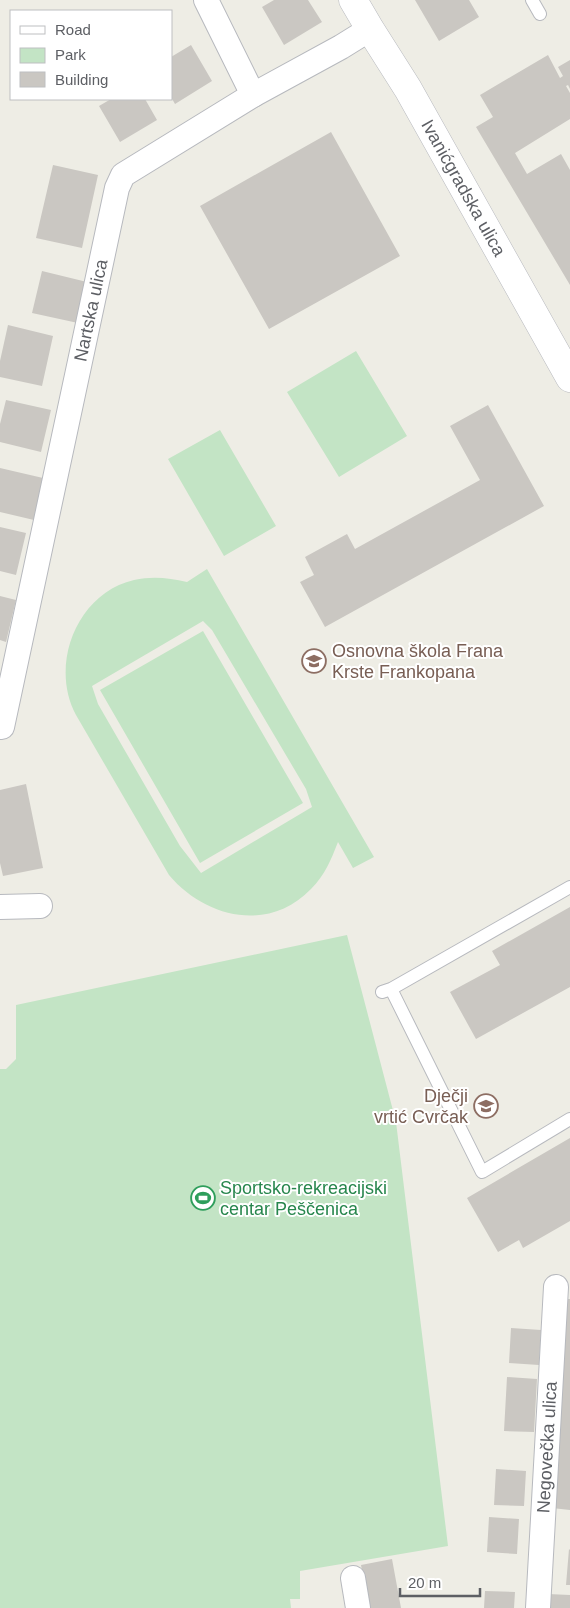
<svg xmlns="http://www.w3.org/2000/svg" width="570" height="1608" font-family="Helvetica,sans-serif">
  <rect width="100%" height="100%" fill="#eeede5"/>
  <path fill="#c3e4c5" fill-rule="evenodd" d="M356 351 407 436 339 477 287 392Z
    M220 430 276 526 224 556 168 459Z
    M207 569 374 857 353 868 338 842C331 860 325 875 311 889 269 933 205 918 169 875L76 715C49 665 77 593 134 580 153 576 169 578 187 582ZM203 621 212 630 306 789 312 807 201 873 180 846 98 704 92 686Z
    M203 631 303 803 200 863 100 690Z
    M347 935 396 1122 448 1546 300 1571V1599H290L291 1608H0V1069H6L16 1059V1005Z"/>
  <path fill="#cac7c2" d="M274 0H308L322 22 284 45 262 7Z
    M415 0H469L479 17 439 41Z
    M191 45 212 81 175 104 171 97V57Z
    M548 55 560 78 563 76 558 67 570 60V89L568 85 566 86 570 93V119L515 153 527 174 561 154 570 170V285L476 127 493 117 480 95Z
    M111 99H145L157 120 120 142 99 106Z
    M331 132 400 256 269 329 200 206Z
    M53 165 98 175 82 248 36 238Z
    M42 271 87 282 78 323 32 313Z
    M8 325 53 336 42 386 0 377V361Z
    M6 400 51 410 41 452 0 442V424Z
    M488 405 544 506 325 627 300 582 314 575 305 557 347 534 355 549 480 480 450 426Z
    M0 468 43 478 34 520 0 512Z
    M0 527 26 533 16 575 0 571Z
    M0 596 16 600 6 642 0 640Z
    M26 784 43 868 3 876 0 863V790Z
    M570 907V987L476 1039 450 992 500 965 492 951Z
    M570 1138V1221L523 1248 519 1240 498 1252 467 1198Z
    M566 1299H570V1510L552 1508Z
    M511 1328 541 1330 539 1365 509 1363Z
    M507 1377 537 1379 534 1432 504 1431Z
    M496 1469 526 1471 524 1506 494 1505Z
    M489 1517 519 1519 517 1554 487 1552Z
    M569 1549 570 1550V1585H566Z
    M392 1559 401 1608H369L361 1565Z
    M485 1591 515 1592 514 1608H484Z
    M548 1594 570 1595V1608H547Z"/>
  <g fill="none" stroke-linecap="round" stroke-linejoin="round">
    <g stroke="#b7b9be" stroke-width="14">
      <path id="service" d="M532 0 540 14
        M391 989 482 1172 570 1119
        M382 992 391 989 570 887"/>
    </g>
    <g stroke="#b7b9be" stroke-width="26">
      <g id="minor">
        <path d="M206 0 253 95"/>
        <path id="s1" d="M0 727H2L117 188 123 175 253 95 341 47 370 29"/>
        <path d="M0 907 40 906"/>
        <path d="M353 1578 358 1608"/>
        <path id="s2" d="M538 1608 556 1287"/>
      </g>
    </g>
    <g stroke="#b7b9be" stroke-width="29">
      <g id="tertiary">
        <path id="s3" d="M353 0 370 29 408 89 570 378"/>
      </g>
    </g>
    <use href="#service" stroke="#fff" stroke-width="12"/>
    <use href="#minor" stroke="#fff" stroke-width="24"/>
    <use href="#tertiary" stroke="#fff" stroke-width="28"/>
  </g>
  <defs>
    <g id="school-ring" transform="scale(1.25)"><circle r="9.5" fill="#fff" stroke="#8d6e63" stroke-width="1.5"/><path d="M0-5L7-2L0 1L-7-2ZM-4 1L0 2.5L4 1V4Q0 6-4 4Z" fill="#8d6e63"/></g>
    <g id="stadium-ring" transform="scale(1.25)"><circle r="9.5" fill="#fff" stroke="#2e9e5b" stroke-width="1.5"/><path d="M0-5a6.5 5 0 1 0 0 10a6.5 5 0 1 0 0-10ZM-3.5-1.8h7v3.6h-7Z" fill="#2e9e5b"/></g>
  </defs>
  <g fill-rule="evenodd">
    <use href="#school-ring" x="314" y="661"/>
    <use href="#school-ring" x="486" y="1106"/>
    <use href="#stadium-ring" x="203" y="1198"/>
  </g>
  <g text-anchor="middle" dominant-baseline="central" stroke-width="4" stroke-linejoin="round" paint-order="stroke">
    <g font-size="18" fill="#5d5f64" stroke="#fff">
      <text stroke="none"><textPath href="#s3" startOffset="218">Ivanićgradska ulica</textPath></text>
      <text stroke="none"><textPath href="#s1" startOffset="428">Nartska ulica</textPath></text>
      <text stroke="none"><textPath href="#s2" startOffset="161">Negovečka ulica</textPath></text>
    </g>
    <g font-size="18" fill="#785e54" stroke="#fff" text-anchor="start">
      <text x="332" y="651">Osnovna škola Frana<tspan x="332" dy="21">Krste Frankopana</tspan></text>
      <text x="468" y="1096" text-anchor="end">Dječji<tspan x="468" dy="21">vrtić Cvrčak</tspan></text>
    </g>
    <g font-size="18" fill="#27864d" stroke="#fff" text-anchor="start">
      <text x="220" y="1188">Sportsko-rekreacijski<tspan x="220" dy="21">centar Peščenica</tspan></text>
    </g>
  </g>
  <rect x="10" y="10" width="162" height="90" fill="#ffffff" stroke="#bebfc1"/>
  <rect x="20" y="26" width="25" height="8" fill="#ffffff" stroke="#bebfc1"/>
  <text x="55" y="35" font-size="15" fill="#5d5f64">Road</text>
  <rect x="20" y="48" width="25" height="15" fill="#c3e4c5" stroke="#bebfc1"/>
  <text x="55" y="60" font-size="15" fill="#5d5f64">Park</text>
  <rect x="20" y="72" width="25" height="15" fill="#cac7c2" stroke="#bebfc1"/>
  <text x="55" y="85" font-size="15" fill="#5d5f64">Building</text>
  <path d="M400 1588v8h80v-8" fill="none" stroke="#5d5f64" stroke-width="2.5"/>
  <text x="408" y="1588" font-size="15" fill="#5d5f64" stroke="#ffffff" stroke-width="4" paint-order="stroke">20 m</text>
</svg>
